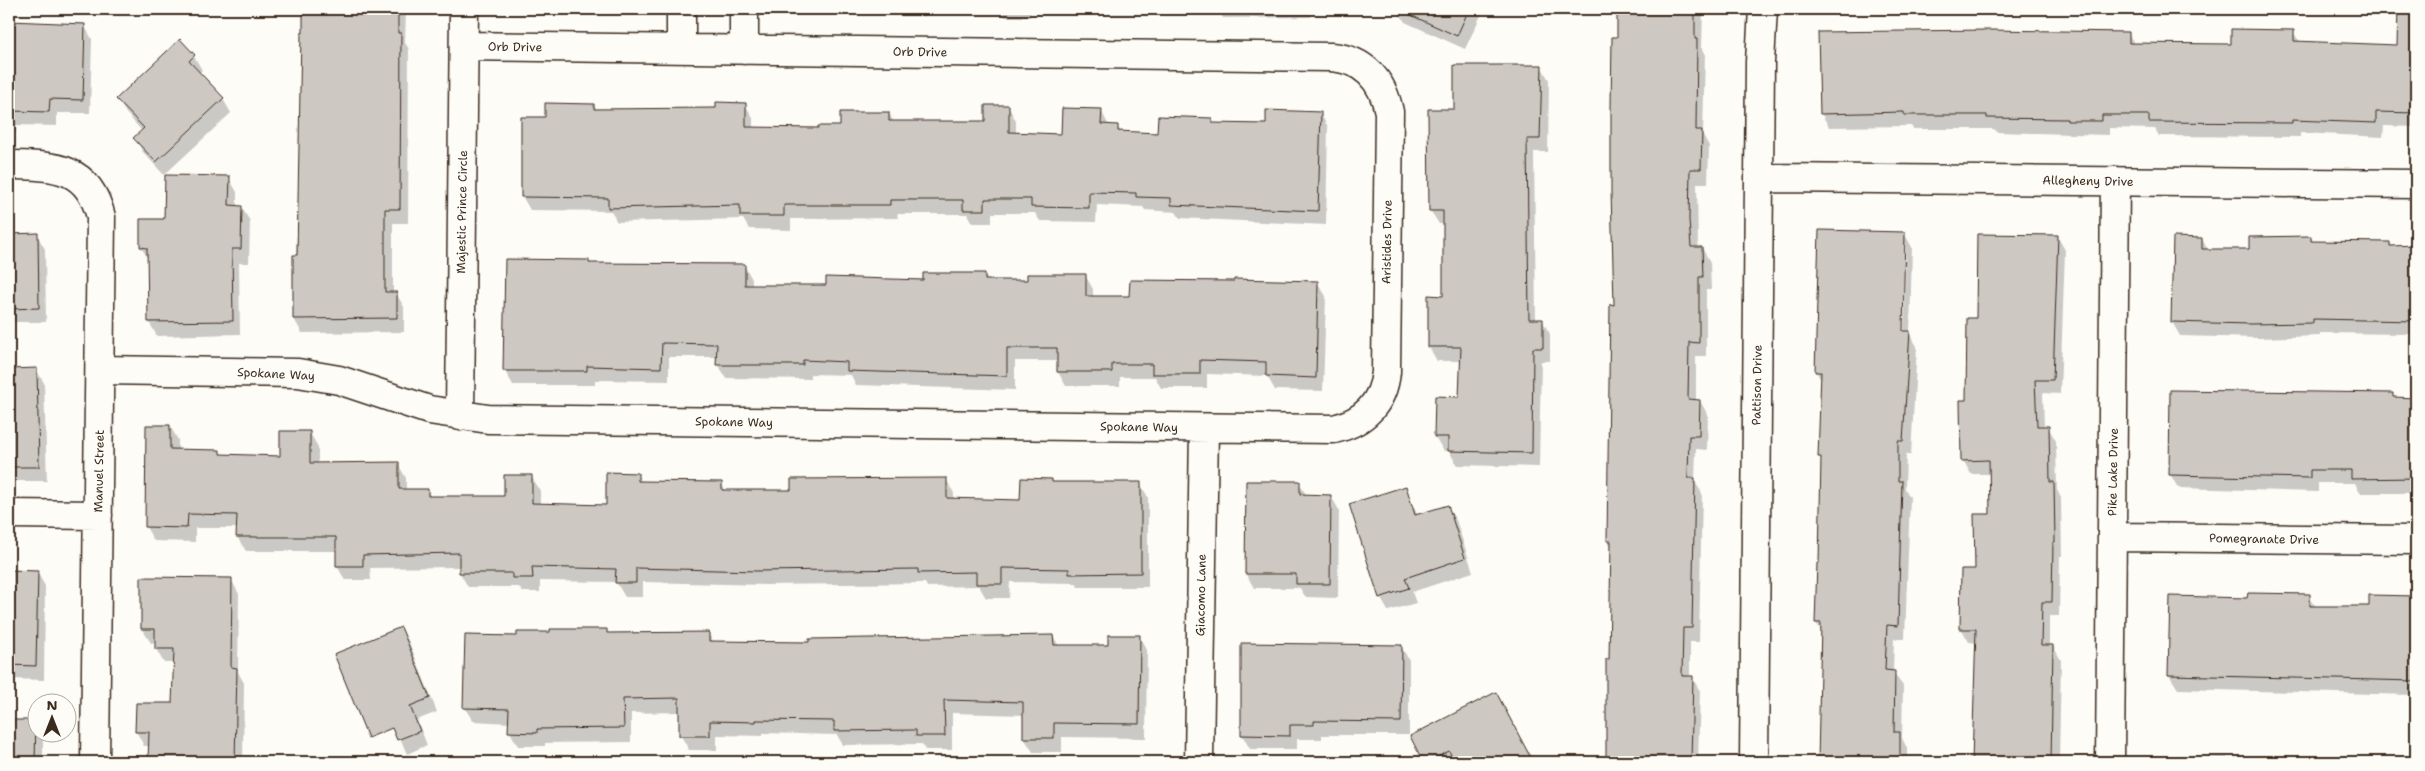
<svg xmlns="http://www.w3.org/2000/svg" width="2425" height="771" font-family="'Shantell Sans',sans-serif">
  <rect width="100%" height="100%" fill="#fdfcf7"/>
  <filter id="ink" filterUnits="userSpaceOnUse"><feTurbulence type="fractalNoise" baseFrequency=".02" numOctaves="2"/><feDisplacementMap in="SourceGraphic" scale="10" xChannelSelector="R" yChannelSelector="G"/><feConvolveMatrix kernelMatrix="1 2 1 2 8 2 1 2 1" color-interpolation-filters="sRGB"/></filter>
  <g filter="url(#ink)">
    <path fill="#0003" fill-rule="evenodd" d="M305 9H406L405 43 409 49 408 223H393V293H396L404 307V332L302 333 294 319Z
      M813 9H862V12H815Z
      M899 9H926V16H903Z
      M1000 9H1030V17H1005Z
      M1089 9H1139V13H1092Z
      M1218 9H1311V17L1223 18Z
      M1397 9H1484L1465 49 1405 22Z
      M1618 9H1703L1702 49 1705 54 1703 135 1709 146 1708 183H1697L1698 248H1702L1710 262 1711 290H1706V356H1696V401H1700L1708 415 1707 450 1696 449 1695 482 1702 493 1699 642H1690V677H1692L1700 691 1698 762H1607L1606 720 1610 660 1612 548 1608 541 1615 306Z
      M9 18 13 23 84 25 92 39 90 113H57V126L16 125V133H9Z
      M2399 30H2416V127L2384 126 2383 137 2300 133V137L2159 136 2155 129 2109 128V135L1996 132 1994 129H1913L1911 126 1829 127 1821 113 2128 33 2135 45H2232L2293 32 2300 42 2399 46Z
      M194 56 202 70 199 73 223 99 231 113 164 175 143 152 135 138 142 131 126 113 117 99Z
      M1541 66 1549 80 1548 152H1534L1536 320H1542L1550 334V361H1541L1539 467 1457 465 1449 451H1444L1435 437 1461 398V361H1437L1429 347 1444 297V224H1439L1430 210 1455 111Z
      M745 104 753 118V129L819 130 841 128 889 113 894 123H986L1008 106 1016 121V134L1062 135 1101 110 1109 126H1117L1121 133 1159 134 1212 119 1215 124 1267 126 1320 113 1328 127 1326 225 1180 218 1176 212 1145 210 1143 207 1097 205 1096 222 1040 221 1035 213H992V223H972L967 214H897L898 218 791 219V230L749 229 743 219 617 222 611 211 530 210 522 196 546 118 594 105 597 110H717Z
      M229 178 237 192V207H241L250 221 249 263H239L240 334 157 336 149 322 148 259 141 247 165 220Z
      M1904 233 1912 247 1910 335 1917 346 1911 455H1906L1905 489 1910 497 1905 639H1894L1893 672 1903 686 1902 738 1907 748V762H1819L1822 632 1816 623 1823 462 1820 456 1822 382 1816 371ZM1903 246H1906L1904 337H1901Z
      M9 235H37L45 249 46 322H9Z
      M2057 236 2065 250 2060 394 2043 393 2044 427H2048L2056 441 2057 490 2061 498 2062 556H2060L2059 616H2049V646H2053L2061 660 2059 762H1974L1977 643 1969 642 1961 628 1991 515 1990 474H1971L1963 460 1967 401 1977 319Z
      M2311 237 2313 242 2390 243 2392 247H2416V345L2410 334 2320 333V336L2259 338 2180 336 2172 322 2202 239 2208 250 2250 251Z
      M590 264 744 265 752 279V286H827L924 281 984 274 988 281H1028L1085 275 1093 289V297H1131L1317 282 1326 296 1323 391 1275 390 1267 376 1207 374V388H1161L1155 377H1120V386H1066L1058 372V361H1015V390L856 385 851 375 810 374V379L726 378 718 364V357H669V381L595 380V385H513L505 371Z
      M36 369 44 383 47 481H16L9 468V370Z
      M2392 394 2395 399H2416V493H2360L2355 483H2318V492L2178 488 2170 474Z
      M170 426 178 440V451H219L222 456 281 457 310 433 318 447V465L398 464 406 478V490H427L431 497H505L531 476 540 490V505L607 506 637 475 642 482 721 483 726 491H792L946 479 954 493V500L1022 501 1052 480 1053 483H1140L1148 497V587H1078L1076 583 1010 582 1009 598H986L979 586 927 587 925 583 766 585 643 582V597H625L616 582 540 581V592H522L519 587H468L460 573V567L370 568 371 580H345L337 566V551H246L237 537 238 528H195V542L154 541 146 527Z
      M1299 483 1307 496H1331L1339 510 1338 598 1305 597 1300 588H1254L1246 574Z
      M1405 487 1418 516 1447 506 1456 520 1473 572 1412 592 1416 603 1388 611 1380 597Z
      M9 571 37 572 45 586 44 680 9 679Z
      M143 579H231L239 594 238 672 244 683 243 762H149L150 746H144L136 731 173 705 175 663H164L156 649V643H151L142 629Z
      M2309 596 2316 607H2370V596L2416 597V699L2413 695 2178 689 2169 675 2249 599Z
      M401 628 409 642 437 712 417 720 427 745 407 754 374 681 372 739 336 655Z
      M606 630 608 634 708 633 714 643 810 644 1053 636 1059 646H1109L1139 636 1147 650 1146 738 1062 737V752H1033L1024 738V715L952 713V750H925L922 744 843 745 837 735 763 733V736L717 735V750H689L681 736 680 712 631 713V742L545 743V746H518L510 732V723L473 721 464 707 518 637Z
      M1401 646 1409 660V735H1322V739H1297V749H1250L1242 735Z
      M1504 708 1532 762H1425L1412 737Z
      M9 721H35L38 734 43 735V762H9Z
      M2227 757 2228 760 2310 762H2167V758Z
      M2326 758H2369L2371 762H2326Z"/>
    <path fill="#cdc8c2" stroke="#3b2a1e" d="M303 9H398V33H401L400 209H385V292H397V318L293 319V255H297L301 33H303Z
      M1397 9H1469L1457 36Z
      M1617 9H1695V39H1697L1696 130H1702L1701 169H1690L1689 220 1691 247H1702L1703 277H1699V343L1689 342 1688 399 1700 400 1699 436H1689L1688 478H1695L1692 628H1683L1682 676H1693L1691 762H1606V659H1609L1611 541H1607L1610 304 1614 305 1611 191V106L1612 37H1617Z
      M2398 9H2416V113L2376 112V123L2292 120V123L2149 122V115H2102V121H2067V119L1987 118V115H1904V112L1820 114 1818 32 1988 30 2129 32V43L2231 44V29L2294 30V41L2397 45Z
      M9 21 85 24 83 100 50 99 49 112 9 111Z
      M180 39 195 55 189 61 224 98 156 162 133 138 144 128 116 99Z
      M1454 65H1542L1540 139H1527L1529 319H1543V348H1533L1532 453 1448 451V437H1434L1435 396 1459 397 1461 347H1428V295L1443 296V211H1429L1428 109H1454Z
      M716 102 746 103V127L818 128V126H840V112H889V121H985V105H1009V132L1061 134 1062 108 1102 109 1101 124 1118 125V131L1157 133 1158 116 1212 118V123L1266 124V110L1321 112 1318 211 1171 205V198L1136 197V193L1089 192V208L1031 207V199H985V210H963V200H890V205H784V216H740V205L608 208V198L521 197V117H545V103L594 104V109L716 108Z
      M165 175 230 176 229 205 242 206 241 249H232L233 321 148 322 147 248 140 247V219H164Z
      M1819 230 1905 232 1903 331H1910L1903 441H1898V481H1902L1898 626 1887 625 1885 670 1895 671 1894 732H1900V762H1818L1821 623H1815L1817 563H1819L1821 457H1818L1821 372H1815Z
      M38 233 39 308 9 309V234Z
      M1977 234 2058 235 2053 380H2035L2037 426H2049L2050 482H2054L2055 542H2053L2052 602H2042L2041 645H2053L2051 762H1972L1976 629H1960L1961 569H1975L1974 514H1990L1989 460 1961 461 1960 400H1966L1967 318H1976Z
      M2311 236V241L2390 242V246L2416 245V321L2313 319V323L2250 324 2171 322 2173 237 2202 238V249H2249V237Z
      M505 259 589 260V263L745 264V285H826V277L923 280V273H985V280H1027V274H1086V296H1129L1130 280 1234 281V279L1318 281 1316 378 1266 376V362L1200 360V374H1152V364H1112V372H1057V348H1007V376L847 371V362L803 360V365H716L717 344 662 343 661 368 587 366V371H503Z
      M37 368 39 467H9V369Z
      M2170 390 2393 393V397L2416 398V478L2351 479V470H2310V478L2169 475Z
      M146 425H170V449L220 450V454L280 456V431H310V463L399 462V489H428V496H504V475H532V503L606 505V472L638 473V481L722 482V490H791V479L947 478V498L1020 500 1021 478 1052 479V482H1141V573L1069 574V569L1002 568V584H976V572L918 573V569L757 571 636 568V583H615L616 569 532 567 533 578H512V573H459V553L363 555V566H336V537H236L237 515 188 514 187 528 145 527Z
      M1246 481H1300V494L1331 495 1330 584H1296V574H1245Z
      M1406 486 1415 515 1448 505 1465 558 1405 578 1409 588 1379 598 1349 504Z
      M9 570 38 571 36 666 9 665Z
      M141 577 232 578 231 667 237 668 235 762H148L149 732H135L136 703H172L174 649H155V629H141Z
      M2248 593 2310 594V606H2369V595L2416 596V681L2168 675 2170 596 2247 598Z
      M401 627 430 698 410 706 420 731 397 740 392 728 368 738 334 654Z
      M550 629H607V633L709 632V641L809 642V639L1053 635 1054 645H1108V635H1140L1139 724 1054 723V738H1023V702L944 700 945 736H916V730L834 731V721L756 720V722L710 721V736H679V698L623 699 624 728 537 729V733L508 732 509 709 463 708 465 635 517 636V632H550Z
      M1241 643 1402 645 1401 722 1314 721V725H1290V736L1241 735Z
      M1496 692 1533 762H1455L1449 751 1428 762H1423L1410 736Z
      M9 720H36L35 762H9Z"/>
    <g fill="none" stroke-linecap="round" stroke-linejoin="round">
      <g stroke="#3b2a1e" stroke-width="31">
        <path id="minor" d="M681 9V49
          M744 50V9
          M9 165C54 166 88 165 101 217L95 762
          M1759 178 2416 184
          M100 370 298 373 339 380 429 410 488 419 1334 429C1364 422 1383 403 1386 372L1389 112C1383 81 1364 59 1331 57L464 46
          M460 416 464 9
          M9 514 98 515
          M2112 537 2416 540
          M1199 762 1204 428
          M1754 762 1760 62 1763 9
          M2110 762 2115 181"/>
      </g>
      <use href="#minor" stroke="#fdfcf7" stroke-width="28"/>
    </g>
  </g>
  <g text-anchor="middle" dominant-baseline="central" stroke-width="4" stroke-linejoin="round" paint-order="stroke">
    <g font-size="12" fill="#3b2a1e" stroke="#fdfcf7">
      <text transform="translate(515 47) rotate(1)">Orb Drive</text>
      <text transform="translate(920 52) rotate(1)">Orb Drive</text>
      <text transform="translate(2088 181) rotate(1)">Allegheny Drive</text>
      <text transform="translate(462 212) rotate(-89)">Majestic Prince Circle</text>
      <text transform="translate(1387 242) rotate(-89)">Aristides Drive</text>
      <text transform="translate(276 374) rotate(3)">Spokane Way</text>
      <text transform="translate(1757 385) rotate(-89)">Pattison Drive</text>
      <text transform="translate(734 422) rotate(1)">Spokane Way</text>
      <text transform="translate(1139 427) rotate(1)">Spokane Way</text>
      <text transform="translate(99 471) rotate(-89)">Manuel Street</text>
      <text transform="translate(2113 472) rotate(-89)">Pike Lake Drive</text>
      <text transform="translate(2264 539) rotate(1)">Pomegranate Drive</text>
      <text transform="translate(1201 595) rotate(-89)">Giacomo Lane</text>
    </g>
  </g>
  <rect width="2425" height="771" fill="none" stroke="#fdfcf7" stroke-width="30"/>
  <rect x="15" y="15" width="2395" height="741" fill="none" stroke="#3b2a1e" stroke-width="2" filter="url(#ink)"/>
  <g transform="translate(52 718)"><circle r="24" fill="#fdfcf7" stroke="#afa8a0"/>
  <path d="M0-4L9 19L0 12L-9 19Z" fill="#3b2a1e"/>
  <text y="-8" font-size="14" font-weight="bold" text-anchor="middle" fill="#3b2a1e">N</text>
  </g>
</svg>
